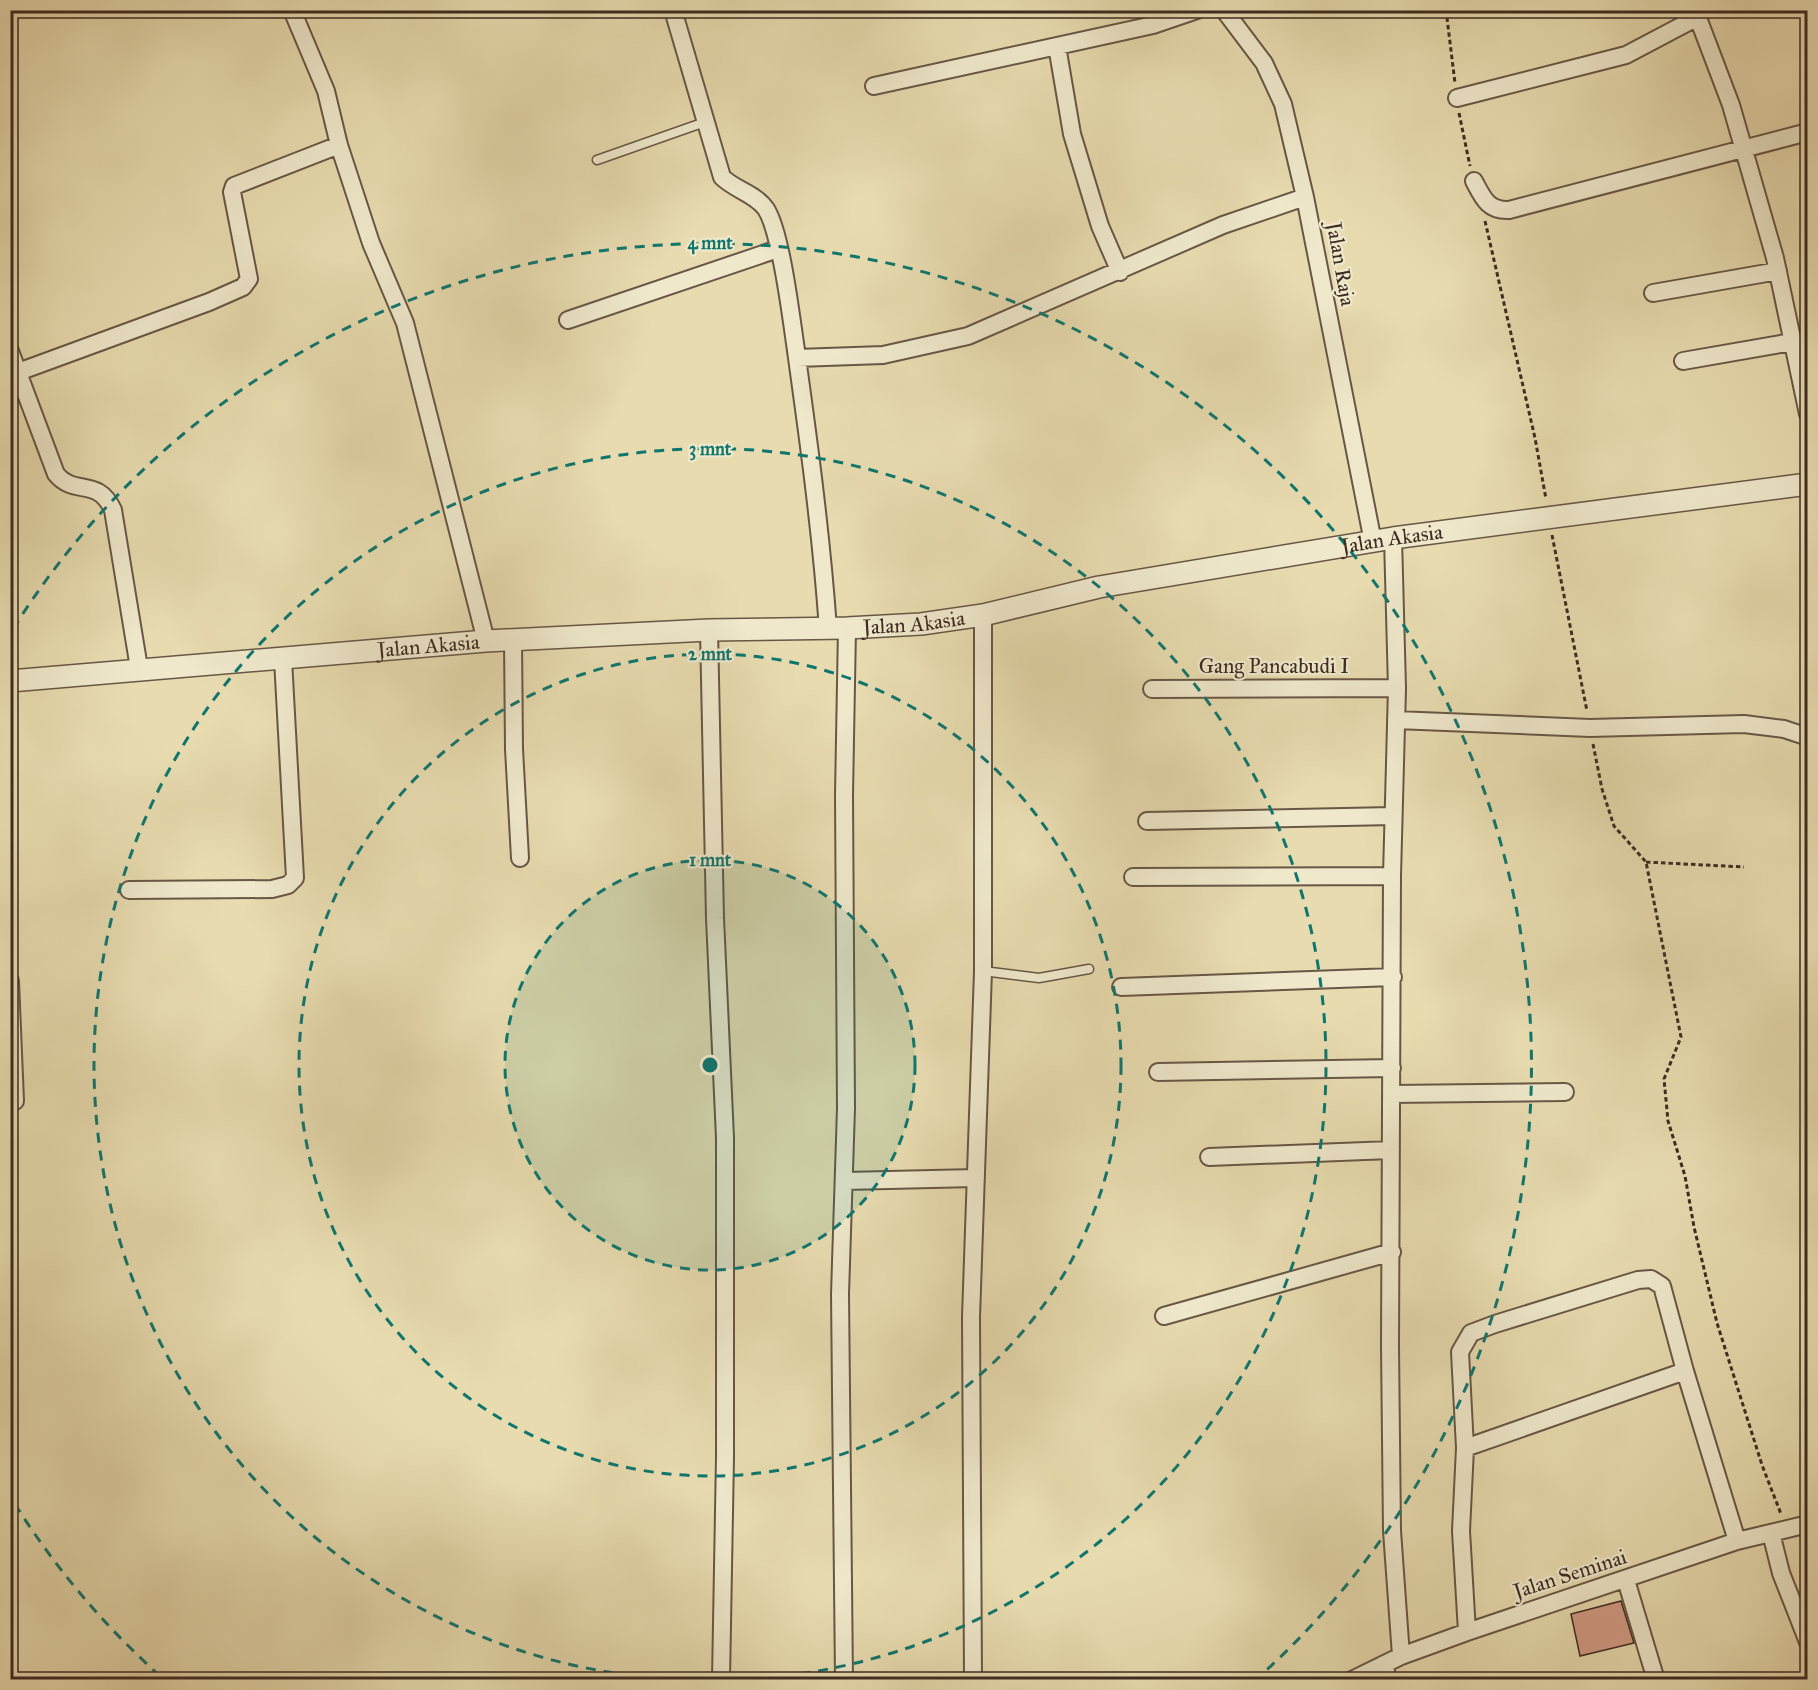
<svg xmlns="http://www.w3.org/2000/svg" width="1818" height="1690" font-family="'IM FELL Great Primer',serif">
  <rect width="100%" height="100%" fill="#e7dbaf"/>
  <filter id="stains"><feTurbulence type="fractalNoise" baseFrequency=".00333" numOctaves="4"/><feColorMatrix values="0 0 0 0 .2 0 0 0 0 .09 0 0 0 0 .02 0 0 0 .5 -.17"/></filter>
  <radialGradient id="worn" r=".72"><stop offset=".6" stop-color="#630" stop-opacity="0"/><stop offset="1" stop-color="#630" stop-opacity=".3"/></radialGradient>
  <path fill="#d39c86" stroke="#3d2b23" stroke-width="1.5" d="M1621 1601 1634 1643 1580 1656 1571 1614Z"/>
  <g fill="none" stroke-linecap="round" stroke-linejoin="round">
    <g stroke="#685746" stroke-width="11">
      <path id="service" d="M597 160 705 122
        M983 971 1039 978 1089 969"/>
    </g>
    <g stroke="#685746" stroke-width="20">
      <path id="minor" d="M292 10 326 91 339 145 371 243 405 323 486 641
        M673 10 722 177C735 190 756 194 766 209 780 231 789 302 793 329 807 429 821 529 828 629
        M1224 10 1264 63 1283 104 1305 197 1373 542
        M1695 10 1731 105 1775 258 1808 414
        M1057 46 1072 134 1100 226 1120 272
        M874 86 1153 25 1197 10
        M1457 98 1626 55 1698 17
        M1474 181C1483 198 1488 211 1509 210L1808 132
        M1653 293 1778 271
        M568 320 778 249
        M10 351 56 474C75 497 97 476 113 510L139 668
        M797 358 883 355 968 336 1223 225 1305 197
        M1683 361 1792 342
        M10 375 209 302 243 287 249 279 232 192 234 186 339 145
        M1393 538 1397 688 1392 876 1390 1346 1392 1531 1401 1656
        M709 630 715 918 725 1138V1456L721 1680
        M513 640 514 749 520 858
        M1152 689 1397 688
        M1396 720 1590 728 1744 724 1784 729 1808 737
        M1147 821 1393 816
        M1133 877 1392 876
        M129 890 272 889 288 885 295 878 283 659
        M10 981 15 1101
        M1121 987 1393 977
        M1158 1072 1392 1068
        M1391 1094 1565 1092
        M1209 1157 1391 1150
        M845 1181 976 1178
        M1164 1316 1392 1252
        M1465 1448 1685 1371
        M1771 1533 1781 1573 1808 1642
        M1626 1580 1656 1680
        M1467 1632 1461 1531 1465 1448 1460 1352 1471 1333 1495 1324 1638 1280 1651 1279 1662 1286 1685 1371 1737 1541
        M1384 1664 1388 1680
        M844 1680 840 1294 846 1108 844 795 847 628
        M973 1680 971 1317 983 971V615
        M1352 1680 1401 1656 1467 1632 1737 1541 1808 1524"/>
    </g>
    <g stroke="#685746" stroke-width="24">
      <g id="tertiary">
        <path id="s1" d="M10 681 486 641 709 630 847 628 921 624 983 615 1099 587 1393 538 1808 484"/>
      </g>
    </g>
    <path stroke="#3d2b23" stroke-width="3" stroke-dasharray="4.5 3" stroke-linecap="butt" d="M1446 10 1455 83
      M1459 113 1470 166
      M1485 221 1535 438 1546 499
      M1552 535 1587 711
      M1593 744 1602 789 1614 826 1646 862 1681 1037 1664 1079 1668 1121 1685 1176 1694 1227 1717 1323 1762 1465 1781 1514
      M1646 862 1744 867"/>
    <use href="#service" stroke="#efe8cb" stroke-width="8"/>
    <use href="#minor" stroke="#efe8cb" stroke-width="16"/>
    <use href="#tertiary" stroke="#efe8cb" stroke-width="21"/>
  </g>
  <circle cx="710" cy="1065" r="205" fill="#0f766e" fill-opacity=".12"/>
  <g fill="none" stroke="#0f766e" stroke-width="3" stroke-dasharray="10 8">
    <circle cx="710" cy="1065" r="205"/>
    <circle cx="710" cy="1065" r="411"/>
    <path d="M667 1679A616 616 0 1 1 753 1679"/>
    <path d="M160 1676A822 822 0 0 1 13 1501M13 629A822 822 0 1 1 1260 1676"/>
  </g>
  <g text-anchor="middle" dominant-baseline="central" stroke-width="4.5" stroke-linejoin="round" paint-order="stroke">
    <g font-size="21" fill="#3d2b23" stroke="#efe8cb">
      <text transform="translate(1341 264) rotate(80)">Jalan Raja</text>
      <text stroke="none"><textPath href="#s1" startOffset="1392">Jalan Akasia</textPath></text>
      <text stroke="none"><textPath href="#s1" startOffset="906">Jalan Akasia</textPath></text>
      <text stroke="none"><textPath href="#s1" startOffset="420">Jalan Akasia</textPath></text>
      <text x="1274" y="666">Gang Pancabudi I</text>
      <text transform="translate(1570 1574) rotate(-18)">Jalan Seminai</text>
    </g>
  </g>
  <circle cx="710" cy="1065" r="9" fill="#0f766e" stroke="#efe8cb" stroke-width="3"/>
  <g font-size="18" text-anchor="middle" font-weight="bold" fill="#0f766e" stroke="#efe8cb" stroke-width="4.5" stroke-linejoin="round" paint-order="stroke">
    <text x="710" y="249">4 mnt</text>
    <text x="710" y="455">3 mnt</text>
    <text x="710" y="660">2 mnt</text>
    <text x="710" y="866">1 mnt</text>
  </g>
  <rect width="1818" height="1690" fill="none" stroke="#e7dbaf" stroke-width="36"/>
  <rect x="12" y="12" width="1794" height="1666" fill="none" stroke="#3d2b23" stroke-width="3"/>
  <rect x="18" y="18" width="1782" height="1654" fill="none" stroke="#3d2b23" stroke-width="1.5"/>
  <rect width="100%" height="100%" filter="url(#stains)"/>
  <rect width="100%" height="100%" fill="url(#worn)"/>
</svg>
